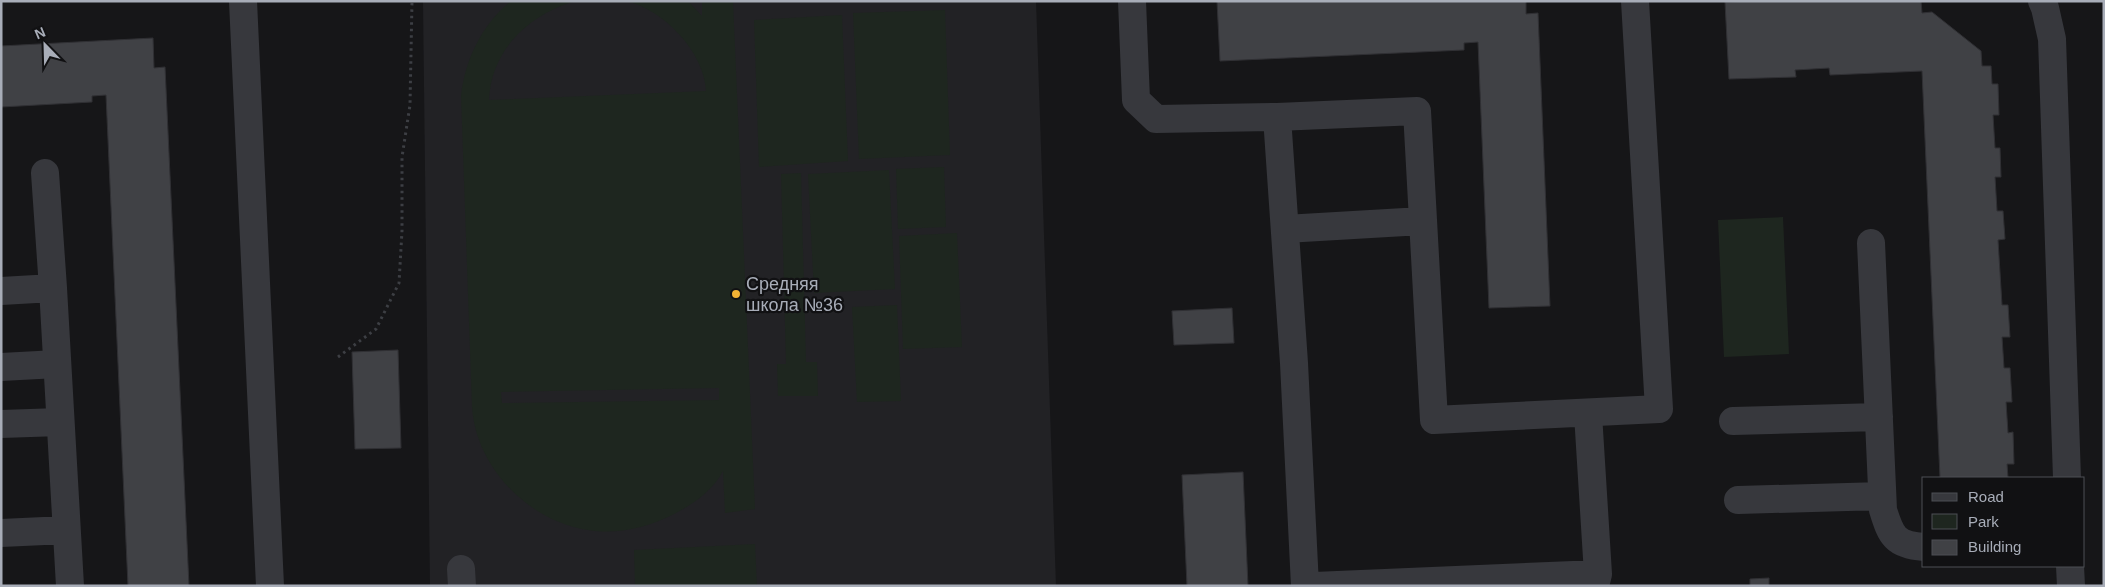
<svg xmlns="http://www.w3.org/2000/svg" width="2105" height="587" font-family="Arial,sans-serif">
  <rect width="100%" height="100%" fill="#161618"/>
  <path fill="#222225" d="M423 1H1036L1056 586H430Z"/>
  <path fill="#1e261f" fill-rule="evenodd" d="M511 1H576C529 14 491 50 489 100L706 91C704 52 665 11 627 1H688L702 16V1H733L755 509 725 513 723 471C713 490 695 503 676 513 650 527 618 535 588 530 528 521 476 467 472 407L461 96C465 60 482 24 511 1ZM719 388V400L502 403 501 392Z
    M945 10 950 155 859 159 853 13Z
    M842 15 848 161 759 167 754 20Z
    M944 167 946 227 898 229 896 169Z
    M889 170 895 289 814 293 808 174Z
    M801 173 806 362H817L818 396H778L777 364H786L781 174Z
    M1783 217 1789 354 1724 357 1718 220Z
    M957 233 962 347 903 349 899 236Z
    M897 305 901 401 857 402 852 307Z
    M755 544 757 586H635L634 550Z"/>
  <path fill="#404145" stroke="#303034" d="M1217 1H1526V14L1538 13 1550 306 1489 308 1478 42 1464 43V50L1220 61Z
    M1753 1H1921L1922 13 1932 12 1981 51 1982 66H1991L1992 84H1998L1999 115H1993L1995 148H2000L2001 177H1995L1997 211H2003L2005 239 1998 240 2002 305H2008L2010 337H2002L2004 368H2010L2012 402H2006L2008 433 2013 432 2014 464H2007L2008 478H1940L1922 71 1830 75 1829 68 1795 70 1796 77 1729 79 1725 2Z
    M153 38 154 68 165 67 189 586H128L106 95 92 96V102L1 107V46Z
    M1232 308 1234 343 1174 345 1172 311Z
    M398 350 401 448 355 449 352 352Z
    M1243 472 1248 586H1187L1182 475Z
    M1769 578V586H1750V579Z"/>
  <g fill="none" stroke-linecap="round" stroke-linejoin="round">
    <path stroke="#3d3f44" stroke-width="3" stroke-dasharray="2.5 4" stroke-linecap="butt" d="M338 357 376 329 399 283 402 231V157L410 105 412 1"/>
    <path stroke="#37383d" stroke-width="28" d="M243 1 270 586
      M1132 1 1136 100 1156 119 1277 117 1294 363 1305 586
      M2042 1 2045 8 2052 39 2067 478
      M1277 117 1417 111 1434 420 1659 409 1635 1
      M45 173 53 288
      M1285 229 1422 221
      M1871 243 1883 510C1891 536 1895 545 1924 547
      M1 291 53 288 70 586
      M1 367 57 364
      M1588 414 1598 574 1595 586
      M1733 421 1879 417
      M1 424 60 422
      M1738 500 1882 496
      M1 533 66 530
      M2070 566 2071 586
      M461 569 462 586
      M1314 586 1598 574"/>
  </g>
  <circle fill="#f2b134" stroke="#111113" stroke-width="2" cx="736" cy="294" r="5"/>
  <g text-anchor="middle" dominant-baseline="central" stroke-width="4.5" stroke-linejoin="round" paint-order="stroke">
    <g font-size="18" fill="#a8adb8" stroke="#111113" text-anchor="start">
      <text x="746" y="284">Средняя<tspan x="746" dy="21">школа №36</tspan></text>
    </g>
  </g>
  <rect width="2105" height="587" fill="none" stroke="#a8adb8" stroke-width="5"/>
  <rect x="1922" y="477" width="162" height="90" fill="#111113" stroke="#4d4f55"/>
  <rect x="1932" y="493" width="25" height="8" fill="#37383d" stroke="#4d4f55"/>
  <text x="1968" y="502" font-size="15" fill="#a8adb8">Road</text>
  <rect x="1932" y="514" width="25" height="15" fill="#1e261f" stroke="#4d4f55"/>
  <text x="1968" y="527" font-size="15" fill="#a8adb8">Park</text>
  <rect x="1932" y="540" width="25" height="15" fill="#404145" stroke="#4d4f55"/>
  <text x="1968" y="552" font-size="15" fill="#a8adb8">Building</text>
  <g transform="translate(45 45) rotate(337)" stroke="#111113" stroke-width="4" paint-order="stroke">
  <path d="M0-4L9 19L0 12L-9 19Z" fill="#a8adb8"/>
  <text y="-8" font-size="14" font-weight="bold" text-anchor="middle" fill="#a8adb8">N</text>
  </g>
</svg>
